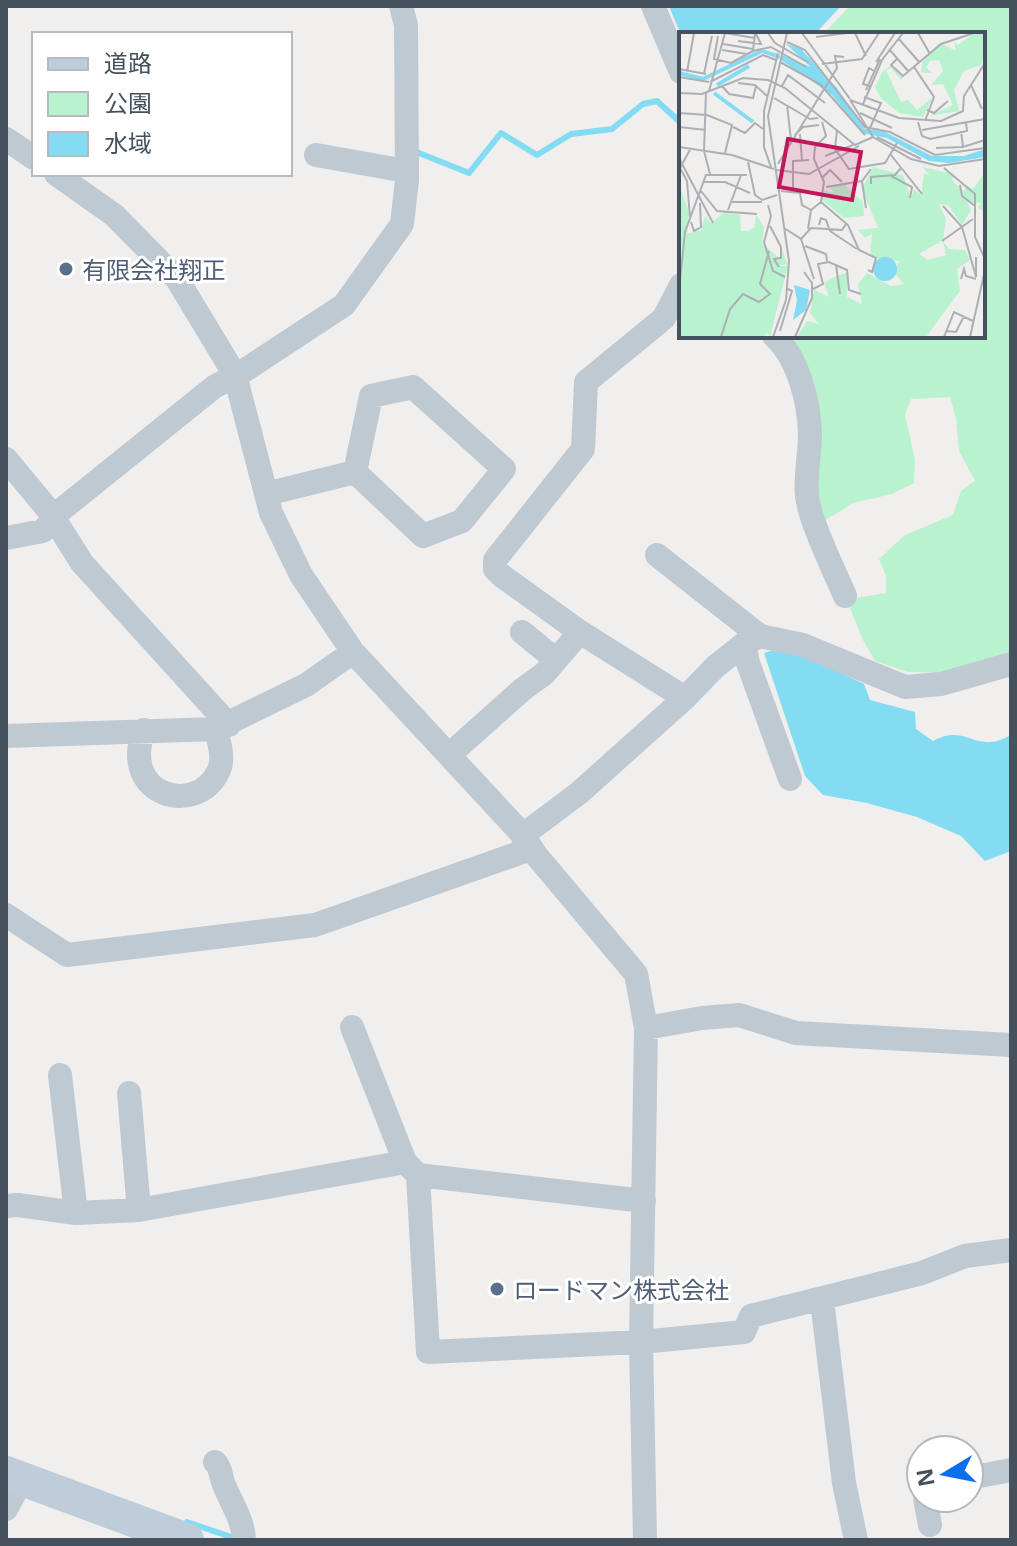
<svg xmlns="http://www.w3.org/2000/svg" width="1017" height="1546" font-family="'Noto Sans','Noto Sans JP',sans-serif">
  <rect width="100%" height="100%" fill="#f1eeee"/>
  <path fill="#b9f2cf" d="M850 6H1011V655L981 660 944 673 908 672 875 661 863 640 850 608 855 598 886 593V576L879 559 905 535 953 515 961 491 975 481 959 451 956 418 950 397 911 399 905 415 915 460 914 483 892 494 853 503 824 521 786 336H983V34H823Z"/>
  <path fill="#83dcf2" d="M669 6H841L815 34 681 35Z
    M777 649 814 660 864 684 870 700 915 712 916 729 933 741C967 722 976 756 1011 735V851L985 861 961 836 917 817 867 803 823 795 805 776 764 653Z"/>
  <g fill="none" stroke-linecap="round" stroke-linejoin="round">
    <path stroke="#83dcf2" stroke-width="6" d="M414 151 469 173 501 133 537 155 571 134 612 129 643 104 657 101 681 123
      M187 1522 237 1539"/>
    <path stroke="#bec9d2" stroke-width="24" d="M653 6 681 72
      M6 139 34 158
      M316 155 406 171
      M56 174 114 215 177 279 235 375 271 513 301 575 353 652 523 835 536 855 636 974 646 1028 641 1342 645 1540
      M681 285 664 318 586 382 583 449 495 560V569L502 576 580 632 685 698
      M774 336C798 357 809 402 810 433 810 454 805 476 807 496 810 522 834 570 845 596
      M6 459 50 512 82 563 229 725
      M266 494 355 472 371 396 413 387 504 469 462 521 423 536 355 472
      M6 538 43 531 61 510 214 387 245 370 344 305 402 224 407 180 406 25 401 6
      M657 555 760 636
      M522 632 556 660
      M744 644 748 663 790 779
      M144 730C119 796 196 817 218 772 225 759 219 743 216 729
      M6 736 216 729 306 685 353 652
      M449 755 523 689 544 674 580 632
      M523 835 579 793 685 698 715 667 744 644 760 636 803 645 905 687 941 684 1011 664
      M6 915 67 955 315 925 525 851 523 835
      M352 1027 405 1162 418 1175 428 1352 641 1342 744 1332 751 1316 922 1273 965 1256 1011 1250
      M646 1028 702 1018 739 1015 796 1033 1011 1045
      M60 1075 76 1213
      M129 1093 139 1210
      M418 1175 644 1201
      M6 1206 18 1205 76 1213 139 1210 405 1162
      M822 1300 844 1483 856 1540
      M215 1462C222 1469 220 1476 224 1485 232 1504 243 1520 244 1540
      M969 1478 1011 1470
      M925 1498 930 1525
      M6 1509 22 1479"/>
    <path stroke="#bfccd9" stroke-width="34" d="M6 1473 187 1540"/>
  </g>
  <g fill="#5c6f8a" stroke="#fff" stroke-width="3">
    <circle cx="66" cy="269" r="8"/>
    <circle cx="497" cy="1289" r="8"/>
  </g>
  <g text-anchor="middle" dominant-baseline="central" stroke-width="6" stroke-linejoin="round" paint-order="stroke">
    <g font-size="24" fill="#4e5e75" stroke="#fff" text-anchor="start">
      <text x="82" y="269">有限会社翔正</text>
      <text x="513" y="1289">ロードマン株式会社</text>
    </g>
  </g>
  <g transform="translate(679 32)">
    <rect width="306" height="306" fill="#f1eeee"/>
    <path d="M296 1H305L306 21 302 33 285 39 275 58 280 79 250 84 274 73 264 52 252 53 264 39 260 28 251 29 247 35 253 41H248L242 40 244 29 263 12 277 19 275 10 279 13ZM212 33 225 44 222 48 212 36 207 38 222 70 229 68 238 78 254 65 244 85 220 81 202 66 196 55 204 39ZM194 135 224 143 232 167 235 157 242 163 245 141 251 143 243 135 275 142 273 148 284 160 288 154 294 157 306 140V180L299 176 302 171 288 170 292 178 283 193 269 173 260 172 267 186 264 208 240 222 249 228 267 223 264 209 270 217 286 218 291 228 278 237 281 259 247 305H118L128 289 140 292 131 281 135 258 150 265 145 251 153 246 169 240 168 265 183 272 179 252 188 241 212 254 225 252 215 241 220 229 191 225 193 202 186 206 179 198 199 196 183 157ZM0 152 10 181 8 202 22 198 26 184 32 191 46 180 61 183 62 199H69L76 195 77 183 85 195 83 211 100 226 103 218 109 232 97 234H109L91 305 88 300 85 305H0ZM165 152 184 170 185 184 165 186 142 167V157L155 161 150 154Z" fill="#b9f2cf"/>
    <path d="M107 12 122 17 158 56 186 97 204 99 253 124H285L306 117V125L270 131 250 129 208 106 183 101 153 63 102 28 103 23 132 35ZM194 237a12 12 0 1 1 24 0a12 12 0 1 1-24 0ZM115 253 131 258 127 278 114 288 118 268Z" fill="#83dcf2"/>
    <path fill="none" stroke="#83dcf2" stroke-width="4" d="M0 41 24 47 83 19 101 25M38 53 70 34M35 61 74 90"/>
    <path fill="none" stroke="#acb0b4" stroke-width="2" d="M46 1 76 6M89 1 96 11 130 31M123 1 171 67M176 1 187 24M239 1 251 22M39 4 35 27 52 31 74 19 76 1M137 5 168 1M219 6 241 31M59 9 82 12 77 2M108 10 126 18 186 95 211 100 256 123 306 116M44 12 74 17M210 17 230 40M43 18 68 22M74 19 92 15 127 35M218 27 212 33 224 44 262 12 295 1M101 30 141 52 186 103M197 30 216 1M143 32 183 27 200 1M235 35 255 65 246 89M0 37 27 42M8 40 15 1M25 42 33 4M0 45 30 50M31 50 84 23 97 28M59 51 76 53 88 64M292 53 303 77M43 54 50 62 74 66 77 54M103 54 109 43 146 71M191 54 184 52 190 36 195 39M187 58 201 27M30 59 46 1M0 61 23 62 64 46 89 48 106 56 176 113 194 105M27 61 25 119 31 142M185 65 202 71 191 96M95 66 131 87 139 86M171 68 220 86 262 89 284 79 285 64 306 31M171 68 194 105 232 127 260 134 306 127M184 72 203 28 224 1M108 73 112 108M248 78 255 81 269 69M0 81 28 83 53 93 46 121M181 81 213 96M143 90 147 104 136 115 135 127 145 150 142 170 169 193 180 218 197 226 193 240 189 238M239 90 243 104 251 107 288 99 287 91M0 95 27 98M54 95 66 101 76 91 84 97M158 98 156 117 170 137 206 131 218 111M243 98 306 87M282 99 284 115 306 108M121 102 123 129M116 103 124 95 140 93M198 105 242 127M0 115 53 123 95 137M257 116 284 115M212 123 243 162M146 124 174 113M0 126 34 191M69 130 76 163 83 168 98 163M99 132 158 36 156 24 165 25M92 135 85 115V79L99 21M265 136 296 162V205L306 227M97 138 130 142 180 114M212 144 233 155 231 166M143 146 151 138 163 150M183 149 187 176M24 150H46L71 161M192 152V145L216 143 222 136M281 153 283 164 296 174M147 155 183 149 192 137M114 158V129L130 128M22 159 38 179 78 182M102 159 121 161 123 173 132 178M53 170H83M89 173 92 184 85 210 94 239 106 245M264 174 283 195 297 245V225M49 178 62 143M11 185 8 149 1 136 12 116M12 190 15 199 22 195 21 171M140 193 142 186 147 188 151 199M91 194 102 215V226L95 227 100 235M105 196 122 207 135 247M129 197 132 178 142 170M151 199 178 217M122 207 132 196 163 198 167 192M263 209 294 187M126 214 147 222 148 229M157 233 161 262M282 247 285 237 287 244 297 247M134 257 144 252 139 232 150 230 168 238 170 258 182 262M0 258 6 200 27 143H68M101 299 113 259 107 256M268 299 277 300 285 284M42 305 51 277 64 262 80 270 91 262 81 252 90 219M94 305 107 268 110 229 89 84 108 1M116 305 133 266V251L125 240M265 305 275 280 294 289M291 305 306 238"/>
    <path fill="#c2185b" fill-opacity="0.15" stroke="#c2185b" stroke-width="4" d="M109 107 182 120 173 168 100 155Z"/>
    <rect width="306" height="306" fill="none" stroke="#45525d" stroke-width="4"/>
  </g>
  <rect width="1017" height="1546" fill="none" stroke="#45525d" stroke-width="16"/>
  <rect x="32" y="32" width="260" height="144" fill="#ffffff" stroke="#b5babe" stroke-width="2"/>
  <rect x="48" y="58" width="40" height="12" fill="#bfccd9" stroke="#b5babe" stroke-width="2"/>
  <text x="104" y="72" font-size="24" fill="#45525d">道路</text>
  <rect x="48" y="92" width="40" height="24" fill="#b9f2cf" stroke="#b5babe" stroke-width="2"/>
  <text x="104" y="112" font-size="24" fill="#45525d">公園</text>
  <rect x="48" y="132" width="40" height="24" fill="#83dcf2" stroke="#b5babe" stroke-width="2"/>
  <text x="104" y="152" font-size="24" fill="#45525d">水域</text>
  <g transform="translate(945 1474) rotate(260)"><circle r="38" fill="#ffffff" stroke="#b5babe" stroke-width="2"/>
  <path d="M0-6L14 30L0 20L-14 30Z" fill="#0c70ee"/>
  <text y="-12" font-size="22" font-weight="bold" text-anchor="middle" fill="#45525d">N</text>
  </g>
</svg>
